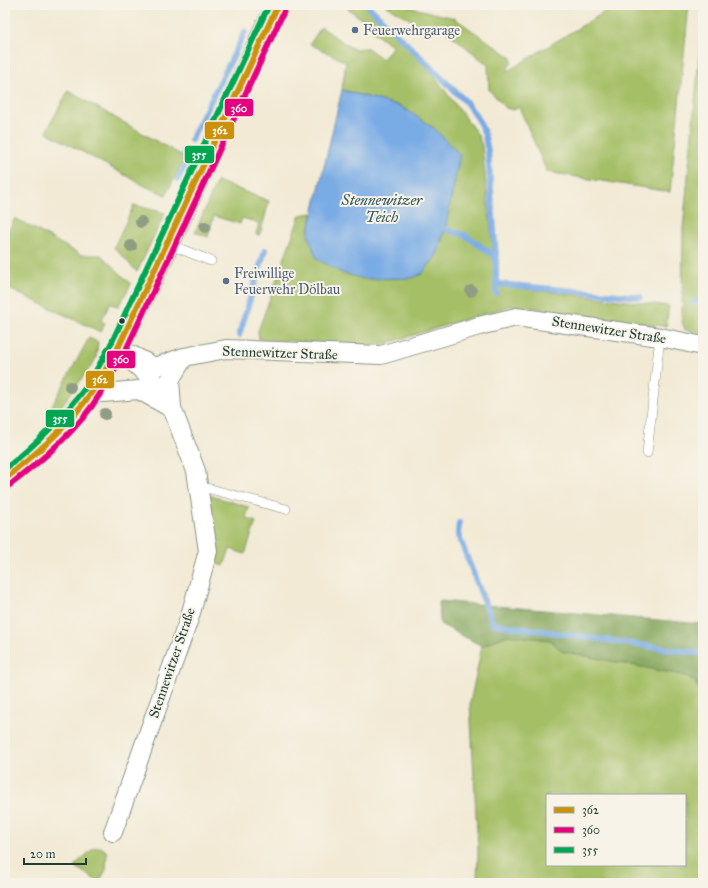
<svg xmlns="http://www.w3.org/2000/svg" width="708" height="888" font-family="'IM FELL Great Primer',serif">
  <rect width="100%" height="100%" fill="#f7f3e8"/>
  <filter id="ink" filterUnits="userSpaceOnUse"><feTurbulence type="fractalNoise" baseFrequency=".025" numOctaves="2"/><feDisplacementMap in="SourceGraphic" scale="8" xChannelSelector="R" yChannelSelector="G"/><feConvolveMatrix kernelMatrix="1 2 1 2 8 2 1 2 1" color-interpolation-filters="sRGB"/></filter>
  <filter id="wash" filterUnits="userSpaceOnUse"><feTurbulence type="fractalNoise" baseFrequency=".012" numOctaves="4" result="noise"/><feDisplacementMap in="SourceGraphic" scale="16" xChannelSelector="R" yChannelSelector="G"/><feGaussianBlur stdDeviation="0.9" result="paint"/><feColorMatrix in="noise" values="0 0 0 0 0 0 0 0 0 0 0 0 0 0 0 0 0 1.4 0 .05"/><feComposite in="paint" operator="in"/></filter>
  <g filter="url(#wash)">
    <rect width="100%" height="100%" fill="#f2ead5"/>
    <path fill="#a5bf66" stroke="#627e4d" fill-rule="evenodd" d="M349 5H364L429 69 478 135 482 146 493 250 494 285 669 306 666 326 649 325 543 309 510 306 381 345H353L259 339 258 331 300 215 312 213 308 235 445 229 451 194 400 106 342 90 346 62 310 44 321 27 353 49 367 48 383 59 393 46 372 31 374 28 347 8Z
      M385 5H406L409 7 454 18 511 57 512 61 506 72 616 5H689L670 192 547 172 519 107 513 110 506 108 489 90 488 65 445 30 421 26Z
      M703 17V333L685 330 682 321 683 229Z
      M68 91 181 155 183 161 166 195 145 186 46 132Z
      M217 181 269 201 260 235 256 234 259 223 242 218 240 224 214 216 208 237 195 232Z
      M134 205 165 213 137 272 114 247Z
      M15 218 81 255H101L131 284 118 307 110 303 101 321 105 323 101 332 5 287V238Z
      M89 338 98 342 96 358 92 365 56 413 51 417 47 415Z
      M209 495 249 507 246 518 256 522 245 554 230 549 224 566 217 564 218 554Z
      M507 635 551 640 561 651 682 675 694 680 700 690H703V883H477L478 850 470 703 482 646ZM547 795H685V865H547Z
      M101 847 107 852 106 870 99 882 74 866 94 848Z"/>
    <path fill="#84a65b" stroke="#527248" d="M439 601 703 624V690H700L694 680 682 675 561 651 551 640 507 635 482 646 440 624Z"/>
    <path fill="#79abe5" stroke="#4c748c" d="M342 90 400 106 434 128 460 155 445 229 437 255 422 274 412 278 364 279 342 273 317 259 308 235Z"/>
    <g fill="none" stroke-linecap="round" stroke-linejoin="round">
      <path stroke="#79abe5" stroke-width="6" d="M367 5 465 101 477 117 484 132 488 151 496 257V293
        M191 140 245 32
        M178 179 187 163 184 152
        M445 229 465 235 496 257V259
        M496 280 498 284 640 297
        M693 302H703
        M239 335 265 250
        M459 523 458 534 493 624 703 654"/>
    </g>
  </g>
  <g filter="url(#ink)">
    <g fill="none" stroke-linecap="round" stroke-linejoin="round">
      <g stroke="#889484" stroke-width="10">
        <path id="service" d="M168 244 211 261
          M647 453 660 337
          M199 486 286 509"/>
      </g>
      <g stroke="#889484" stroke-width="20">
        <path id="minor" d="M118 348 155 367 184 357 226 349 381 355 479 326 516 317 660 337 703 346
          M93 391 103 393 139 390 169 407
          M172 408 170 380 184 357
          M113 832 190 616 208 551 196 471 172 408 154 381 133 362"/>
      </g>
      <g stroke="#889484" stroke-width="24">
        <path id="tertiary" d="M5 479 30 459 64 426 93 391 118 348 168 244 265 30 278 5"/>
      </g>
      <use href="#service" stroke="#fff" stroke-width="9"/>
      <use href="#minor" stroke="#fff" stroke-width="18"/>
      <use href="#tertiary" stroke="#fff" stroke-width="22"/>
      <g stroke="#f7f3e8" stroke-width="9">
        <path id="bus-1" d="M5 479C37 453 70 425 93 390 102 377 110 362 118 348L278 5"/>
      </g>
      <g stroke="#f7f3e8" stroke-width="9">
        <path id="bus-2" d="M10 485C43 459 78 430 100 394 109 381 117 366 125 352L285 9"/>
      </g>
      <g stroke="#f7f3e8" stroke-width="9">
        <path id="bus-3" d="M5 469C35 445 63 418 86 387 95 374 103 358 111 344L269 5"/>
      </g>
      <use href="#bus-1" stroke="#cc910a" stroke-width="6"/>
      <use href="#bus-2" stroke="#e5007d" stroke-width="6"/>
      <use href="#bus-3" stroke="#00a651" stroke-width="6"/>
    </g>
    <g fill="#909d83">
      <circle cx="141" cy="222" r="6"/>
      <circle cx="205" cy="227" r="6"/>
      <circle cx="131" cy="246" r="6"/>
      <circle cx="471" cy="291" r="6"/>
      <circle cx="70" cy="387" r="6"/>
      <circle cx="105" cy="414" r="6"/>
    </g>
  </g>
  <g fill="#5c6f8a" stroke="#f7f3e8" stroke-width="1.5">
    <circle cx="355" cy="30" r="4"/>
    <circle cx="226" cy="281" r="4"/>
  </g>
  <circle fill="#1f3d34" stroke="#f7f3e8" stroke-width="1.5" cx="122" cy="321" r="3.5"/>
  <g text-anchor="middle" dominant-baseline="central" stroke-width="4" stroke-linejoin="round" paint-order="stroke">
    <g font-size="14" fill="#4e5e75" stroke="#f7f3e8" text-anchor="start">
      <text x="363" y="30">Feuerwehrgarage</text>
      <text x="234" y="273">Freiwillige<tspan x="234" dy="16">Feuerwehr Dölbau</tspan></text>
    </g>
    <g font-size="14" fill="#1f3d34" stroke="#f7f3e8">
      <text transform="translate(609 330) rotate(9)">Stennewitzer Straße</text>
      <text transform="translate(280 353) rotate(2)">Stennewitzer Straße</text>
      <text transform="translate(172 663) rotate(-71)">Stennewitzer Straße</text>
    </g>
    <g font-size="15" font-style="italic" fill="#365860" stroke="#f7f3e8">
      <text x="382" y="200">Stennewitzer<tspan x="382" dy="17">Teich</tspan></text>
    </g>
  </g>
  <g stroke="#f7f3e8" stroke-width="1.5">
    <rect x="224" y="98" width="30" height="19" rx="4" fill="#e5007d"/>
    <rect x="204" y="121" width="31" height="19" rx="4" fill="#cc910a"/>
    <rect x="184" y="145" width="31" height="19" rx="4" fill="#00a651"/>
    <rect x="106" y="350" width="30" height="19" rx="4" fill="#e5007d"/>
    <rect x="85" y="370" width="30" height="19" rx="4" fill="#cc910a"/>
    <rect x="45" y="409" width="30" height="19" rx="4" fill="#00a651"/>
  </g>
  <g font-size="11" text-anchor="middle" font-weight="bold" fill="#fff">
    <text x="239" y="112">360</text>
    <text x="220" y="134">362</text>
    <text x="199" y="158">355</text>
    <text x="121" y="363">360</text>
    <text x="100" y="383">362</text>
    <text x="60" y="422">355</text>
  </g>
  <rect width="708" height="888" fill="none" stroke="#f7f3e8" stroke-width="20"/>
  <rect x="546" y="794" width="140" height="72" fill="#f7f3e8" stroke="#a1aaa0"/>
  <rect x="554" y="807" width="20" height="6" fill="#cc910a" stroke="#a1aaa0"/>
  <text x="582" y="814" font-size="12" fill="#1f3d34">362</text>
  <rect x="554" y="827" width="20" height="6" fill="#e5007d" stroke="#a1aaa0"/>
  <text x="582" y="834" font-size="12" fill="#1f3d34">360</text>
  <rect x="554" y="847" width="20" height="6" fill="#00a651" stroke="#a1aaa0"/>
  <text x="582" y="854" font-size="12" fill="#1f3d34">355</text>
  <path d="M24 858v6h62v-6" fill="none" stroke="#1f3d34" stroke-width="2"/>
  <text x="30" y="858" font-size="12" fill="#1f3d34" stroke="#f7f3e8" stroke-width="3" paint-order="stroke">20 m</text>
</svg>
